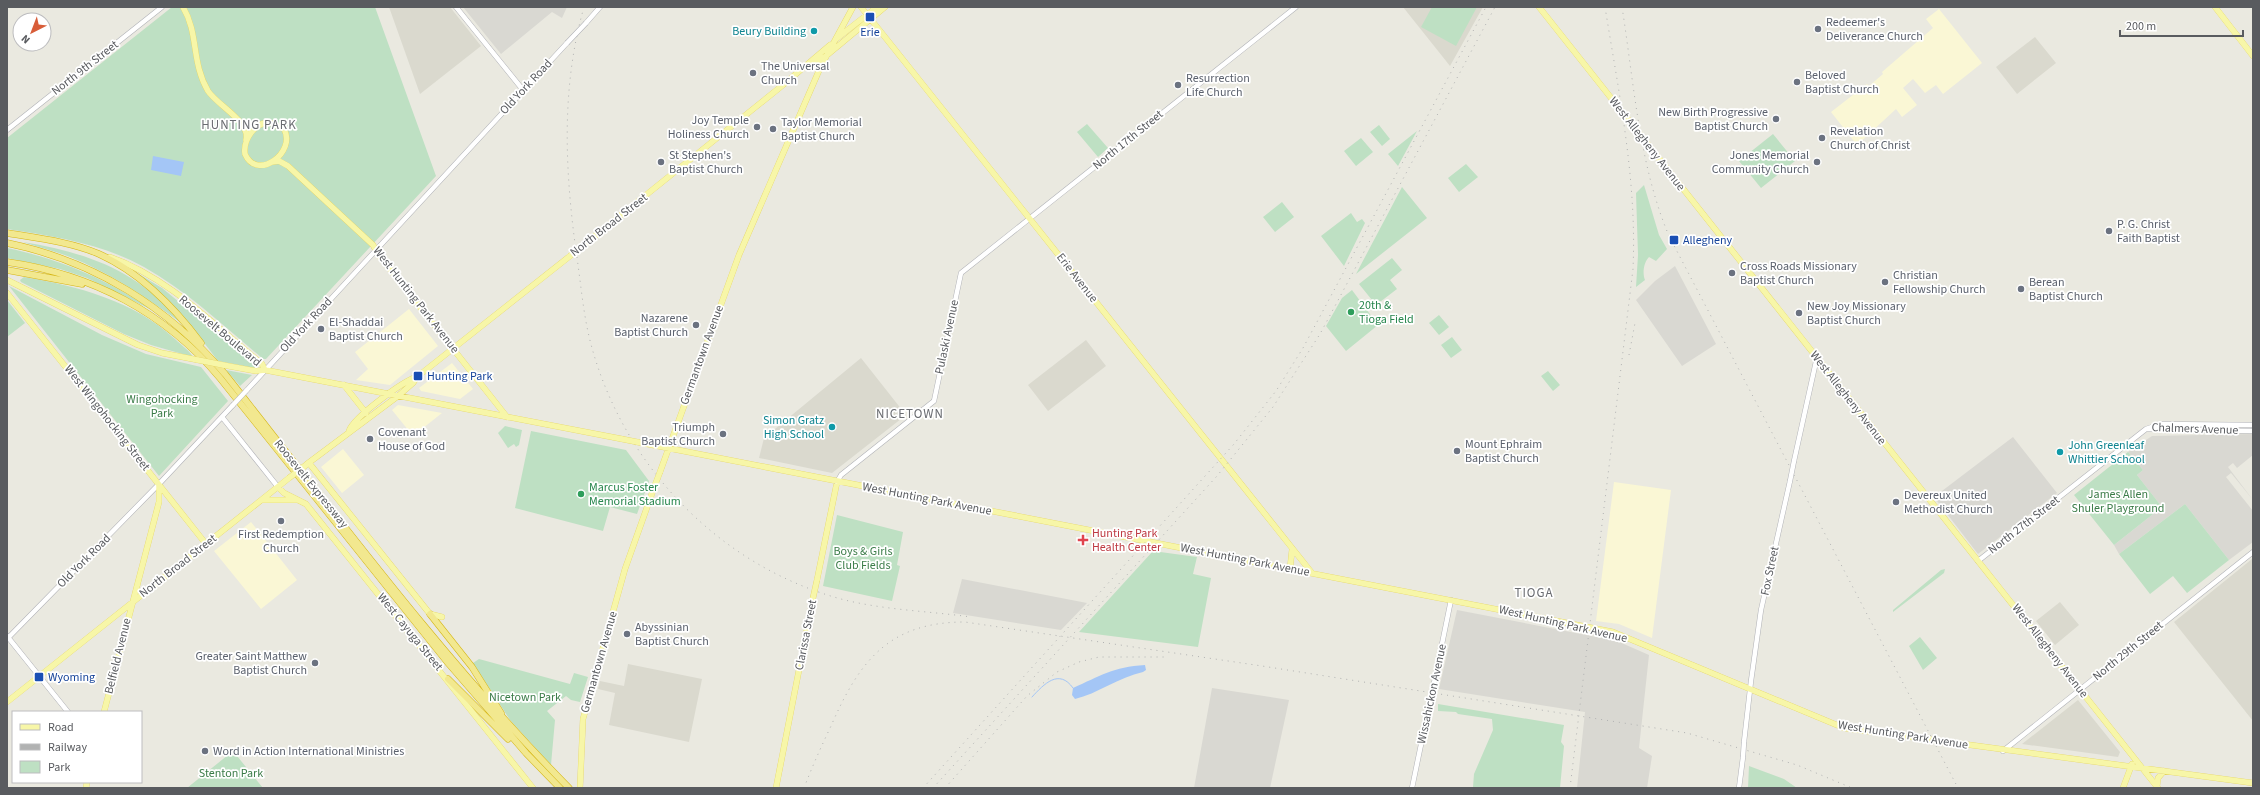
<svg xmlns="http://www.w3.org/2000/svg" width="2260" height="795" font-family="'Source Sans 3',sans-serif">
  <rect width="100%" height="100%" fill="#eae9e0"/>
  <path fill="#faf7d5" d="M1939 9 1982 63 1943 94 1936 85 1925 93 1913 79 1903 88 1917 105 1902 117 1896 109 1857 145 1831 112 1867 84 1869 86 1883 74 1882 72 1933 28 1926 19Z
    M409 309 438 346 390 385 356 380 368 369 355 352Z
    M452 363 473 389 460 399 421 391 419 388Z
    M398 405 442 413 413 436 392 410Z
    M343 449 364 475 342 493 321 467Z
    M1614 482 1671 490 1652 638 1619 624 1596 621Z
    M251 522 297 580 261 609 214 551Z"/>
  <path fill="#d9d8d2" d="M463 7H567L562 18 552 12 501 54Z
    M1675 266 1716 344 1682 366 1636 300 1655 281Z
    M2253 434V455L2237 468 2233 463 2228 467 2253 500 2231 473 2226 477 2253 511V542L2229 560 2185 504 2119 554 2114 545 2162 507 2137 475 2143 470 2128 452 2152 436Z
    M2013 437 2057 493 1978 554 1934 497Z
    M962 579 1087 603 1061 630 953 613Z
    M1457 610 1617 641 1649 655 1639 748 1652 756 1647 788H1577L1585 712 1439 689Z
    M1212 688 1289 700 1270 788H1194Z"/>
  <path fill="#dad9ce" d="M389 7H450L481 46 420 94Z
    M1403 7H1483L1450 66Z
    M2035 37 2056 63 2017 94 1996 67Z
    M1086 340 1106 366 1048 411 1028 385Z
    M861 358 906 415 832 473 759 458 764 438Z
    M2252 559 2253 561V721L2174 622Z
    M2060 602 2079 625 2055 645 2036 621Z
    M628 664 702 679 689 742 609 725 615 693 598 689 600 681 624 686Z
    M2078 700 2120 752 2118 757 2022 744Z"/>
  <path fill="#bee0c3" d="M172 7H375L436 176 266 359H263C225 327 187 291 144 267 103 244 53 236 7 229V138Z
    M1432 7H1477L1456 46 1421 27Z
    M1087 124 1108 148 1098 157 1077 132Z
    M1379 125 1390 139 1382 146 1370 132Z
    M1417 131 1398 166 1388 154Z
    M1773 134 1795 161 1761 188 1739 161Z
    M1361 138 1373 152 1356 166 1344 151Z
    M1466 164 1478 177 1459 192 1448 178Z
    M1644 185 1659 235 1667 249 1656 261 1649 257C1644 262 1642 273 1645 280L1636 287 1638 255 1636 193Z
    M1402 187 1427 218 1356 274Z
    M1282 202 1294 217 1275 232 1263 217Z
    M1351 213 1357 222 1362 219 1365 223 1344 266 1321 236Z
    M23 242C88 253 138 270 181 323 146 297 110 273 70 257 55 251 38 247 23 242Z
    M7 248C63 260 106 279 154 311L87 278 60 269 7 258Z
    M1392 258 1402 270 1390 280 1397 289 1376 305 1359 284Z
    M137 273 162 288 257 366 254 368 218 361C194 329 169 298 137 273Z
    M24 277C78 286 134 301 175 339 181 345 189 350 193 357L151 345 124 334 21 282 20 280Z
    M9 286 102 335 146 354 201 367 228 401 159 476Z
    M1352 290 1378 325 1346 351 1326 326 1342 298Z
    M7 300 25 323 7 337Z
    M1439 315 1449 327 1439 335 1429 323Z
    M1452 337 1462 350 1451 358 1441 345Z
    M226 370 252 375 240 386Z
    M1548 371 1560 385 1553 391 1541 376Z
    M505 426 522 430 519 445 516 447 514 444 508 448 498 433Z
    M531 431 626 450 649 481 637 514 610 507 603 531 515 508Z
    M2128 452 2143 470 2137 475 2162 507 2114 545 2074 495Z
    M2185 504 2229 560 2187 593 2173 576 2150 594 2119 554Z
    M837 515 903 532 897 565 900 566 892 601 823 586Z
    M1153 551 1197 557 1193 574 1211 578 1198 647 1079 632Z
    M1945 569 1944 573 1893 612V610L1941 570Z
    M1920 637 1937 658 1923 670 1909 646Z
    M479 659 570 684 574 673 588 677 580 702 571 700 566 696 547 711 555 720 551 765 510 720 473 663Z
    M1438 704 1564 725 1561 742 1564 746 1560 788H1471L1473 787 1474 774 1493 730 1492 719 1458 714 1456 712 1438 711Z
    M233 751 263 788H187Z
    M1749 766 1784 779 1797 788H1748Z"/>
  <path fill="#a4c6f6" d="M153 156 184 162 181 176 151 170Z
    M1145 665 1146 670 1143 672C1119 677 1097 694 1075 699L1072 695 1073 688C1100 676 1113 667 1145 665Z"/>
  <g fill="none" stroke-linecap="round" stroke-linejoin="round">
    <path stroke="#a4c6f6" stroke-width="1" d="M1032 697C1044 684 1059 668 1073 688"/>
    <g stroke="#b1b2b7" stroke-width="5.5">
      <path id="minor" d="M456 7 523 90
        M586 23 600 7
        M7 130 162 7
        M246 391 567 43
        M222 417 278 487
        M2148 429 2253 431
        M1794 461 1817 357
        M837 482 841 475 934 401 961 273 1296 7
        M1978 561 2146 429 2161 424 2253 425
        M7 636 68 712
        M7 639 159 484 233 405
        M1434 683 1451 600
        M1744 742 1751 681 1761 610 1790 481
        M2003 751 2253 552
        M1412 788 1429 706
        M1739 788 1743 757"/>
    </g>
    <g stroke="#e3d260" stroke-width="6">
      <path id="major" d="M183 7C199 34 191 62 208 91 217 105 251 122 246 140
        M861 7 1312 573
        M1539 7 2158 788
        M2215 7 2253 56
        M836 39 877 7
        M811 65 826 56 885 7
        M271 123 284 129C297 152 257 182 245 154 243 140 255 121 271 123Z
        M272 162 279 161 288 166 373 245 378 254 507 417
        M580 248 783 85 830 45
        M110 257C168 277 215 326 262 364L265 370
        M7 280 138 345 162 353 198 360
        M7 293 206 544
        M223 365 256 371 265 370 622 439
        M344 385 366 413
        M349 431C354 417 403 381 417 377L570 256
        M637 442 1613 632 1844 728 2253 783
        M309 463 430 614 442 617
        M307 464 398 396 413 383 417 377
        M660 472 739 255 821 66 853 7
        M278 487 284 493 306 504 533 788
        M262 500H298
        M1290 569 1292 550
        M817 580 837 482
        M7 702 289 478
        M104 712 159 502V485
        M2157 786 2158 778 2164 771
        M86 788 87 782
        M580 788 583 719 625 569 655 485
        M776 788 813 598
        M2123 788 2132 764"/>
    </g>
    <g stroke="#d5b615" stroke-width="7">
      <path id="highway" d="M7 233C37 238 71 242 99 254 141 273 174 307 201 343
        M7 243C94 261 168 307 225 374 336 515 443 660 569 788
        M7 262C91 274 165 312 220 378L449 664 526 753 560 788
        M7 270 82 284
        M430 614 472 667 501 713
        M448 679 508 739"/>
    </g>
    <use href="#minor" stroke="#fff" stroke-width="4.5"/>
    <use href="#major" stroke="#f7f6a8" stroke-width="5.5"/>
    <use href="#highway" stroke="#f2e88f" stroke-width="6"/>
    <path stroke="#b1b2b2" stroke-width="1" stroke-dasharray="1 5" stroke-linecap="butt" d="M584 7C561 87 565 170 576 251 581 283 583 316 592 348 625 467 720 566 841 599 883 610 928 611 971 617
      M1622 7C1634 83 1639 165 1669 236L1958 788
      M1629 355 1635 323
      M804 788C812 767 821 747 831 726 859 662 888 622 965 622L1262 666 1687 733 1797 765 1852 788
      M923 788 1234 444 1276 391 1303 348 1486 7
      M933 788 1217 476 1273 407 1320 334 1495 7
      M945 788 1027 696 1057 672 1079 662 1099 657H1168
      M1570 788 1633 269C1637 180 1619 94 1605 7"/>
    <g stroke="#b1b2b7" stroke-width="5.5" stroke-linecap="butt">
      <path id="minor-bridge" d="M567 43 586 23
        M233 405 246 391
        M1790 481 1794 461
        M1429 706 1434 683
        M1743 757 1744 742"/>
    </g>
    <g stroke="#e3d260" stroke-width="6" stroke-linecap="butt">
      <path id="major-bridge" d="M570 256 580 248
        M198 360 223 365
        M622 439 637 442
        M289 478 306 465
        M655 485 660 472
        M813 598 817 580"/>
    </g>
    <use href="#minor-bridge" stroke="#fff" stroke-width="4.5"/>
    <use href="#major-bridge" stroke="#f7f6a8" stroke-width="5.5"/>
  </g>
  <g fill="#1a4fb4" stroke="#fff" stroke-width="1.5">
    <rect x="865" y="12" width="10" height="10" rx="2"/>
    <rect x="1669" y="235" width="10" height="10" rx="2"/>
    <rect x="413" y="371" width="10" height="10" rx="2"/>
    <rect x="34" y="672" width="10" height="10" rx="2"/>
  </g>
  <g fill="#6b7280" stroke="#fff" stroke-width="1.5">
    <circle cx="1818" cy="29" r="4"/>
    <circle cx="753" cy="73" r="4"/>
    <circle cx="1797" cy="82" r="4"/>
    <circle cx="1178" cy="85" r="4"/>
    <circle cx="1776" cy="119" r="4"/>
    <circle cx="757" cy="127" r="4"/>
    <circle cx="773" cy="129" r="4"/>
    <circle cx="1822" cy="138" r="4"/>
    <circle cx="661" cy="162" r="4"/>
    <circle cx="1817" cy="162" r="4"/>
    <circle cx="2109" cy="231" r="4"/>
    <circle cx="1732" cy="273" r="4"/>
    <circle cx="1885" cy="282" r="4"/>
    <circle cx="2021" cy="289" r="4"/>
    <circle cx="1799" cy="313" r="4"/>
    <circle cx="696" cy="325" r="4"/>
    <circle cx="321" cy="329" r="4"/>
    <circle cx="723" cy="434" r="4"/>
    <circle cx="370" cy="439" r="4"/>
    <circle cx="1457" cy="451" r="4"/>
    <circle cx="1896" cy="502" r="4"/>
    <circle cx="281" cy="521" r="4"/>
    <circle cx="627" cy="634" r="4"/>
    <circle cx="315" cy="663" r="4"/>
    <circle cx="205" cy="751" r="4"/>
  </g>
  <g fill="#0f9aa8" stroke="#fff" stroke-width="1.5">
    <circle cx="814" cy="31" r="4"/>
    <circle cx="832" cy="427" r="4"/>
    <circle cx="2060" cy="452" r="4"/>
  </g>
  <g fill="#2e9e5b" stroke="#fff" stroke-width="1.5">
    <circle cx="1351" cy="312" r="4"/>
    <circle cx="581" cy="494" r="4"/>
  </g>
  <path fill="#e0444e" stroke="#fff" stroke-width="1.5" d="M1081 534h4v4h4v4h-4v4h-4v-4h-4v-4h4z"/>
  <g text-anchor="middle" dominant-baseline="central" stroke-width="3.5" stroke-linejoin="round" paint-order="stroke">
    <g font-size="12" fill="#5b616d" stroke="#fff" text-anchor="start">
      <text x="1826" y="22">Redeemer's<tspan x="1826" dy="14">Deliverance Church</tspan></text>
      <text x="761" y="66">The Universal<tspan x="761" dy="14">Church</tspan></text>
      <text x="1805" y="75">Beloved<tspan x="1805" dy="14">Baptist Church</tspan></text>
      <text x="1186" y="78">Resurrection<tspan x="1186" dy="14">Life Church</tspan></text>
      <text x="1768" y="112" text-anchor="end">New Birth Progressive<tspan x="1768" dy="14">Baptist Church</tspan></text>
      <text x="749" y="120" text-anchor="end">Joy Temple<tspan x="749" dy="14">Holiness Church</tspan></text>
      <text x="781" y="122">Taylor Memorial<tspan x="781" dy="14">Baptist Church</tspan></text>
      <text x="1830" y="131">Revelation<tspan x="1830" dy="14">Church of Christ</tspan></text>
      <text x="669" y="155">St Stephen's<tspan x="669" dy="14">Baptist Church</tspan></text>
      <text x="1809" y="155" text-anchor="end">Jones Memorial<tspan x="1809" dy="14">Community Church</tspan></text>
      <text x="2117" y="224">P. G. Christ<tspan x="2117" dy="14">Faith Baptist</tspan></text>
      <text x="1740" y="266">Cross Roads Missionary<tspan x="1740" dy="14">Baptist Church</tspan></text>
      <text x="1893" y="275">Christian<tspan x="1893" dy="14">Fellowship Church</tspan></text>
      <text x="2029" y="282">Berean<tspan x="2029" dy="14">Baptist Church</tspan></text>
      <text x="1807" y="306">New Joy Missionary<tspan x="1807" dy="14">Baptist Church</tspan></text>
      <text x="688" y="318" text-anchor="end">Nazarene<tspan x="688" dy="14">Baptist Church</tspan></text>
      <text x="329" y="322">El-Shaddai<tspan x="329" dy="14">Baptist Church</tspan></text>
      <text x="715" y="427" text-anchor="end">Triumph<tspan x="715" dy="14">Baptist Church</tspan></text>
      <text x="378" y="432">Covenant<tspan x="378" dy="14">House of God</tspan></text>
      <text x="1465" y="444">Mount Ephraim<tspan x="1465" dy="14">Baptist Church</tspan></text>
      <text x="1904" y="495">Devereux United<tspan x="1904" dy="14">Methodist Church</tspan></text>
      <text x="281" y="534" text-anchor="middle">First Redemption<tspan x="281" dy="14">Church</tspan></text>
      <text x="635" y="627">Abyssinian<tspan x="635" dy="14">Baptist Church</tspan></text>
      <text x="307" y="656" text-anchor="end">Greater Saint Matthew<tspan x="307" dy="14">Baptist Church</tspan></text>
      <text x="213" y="751">Word in Action International Ministries</text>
    </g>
    <g font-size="12" fill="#0d838f" stroke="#fff" text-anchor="end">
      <text x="806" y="31">Beury Building</text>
      <text x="824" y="420">Simon Gratz<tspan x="824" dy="14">High School</tspan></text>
      <text x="2068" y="445" text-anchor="start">John Greenleaf<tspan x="2068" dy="14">Whittier School</tspan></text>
    </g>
    <g font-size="12" fill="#164399" stroke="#fff" text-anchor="start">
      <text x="870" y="32" text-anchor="middle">Erie</text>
      <text x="1683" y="240">Allegheny</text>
      <text x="427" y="376">Hunting Park</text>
      <text x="48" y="677">Wyoming</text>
    </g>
    <g font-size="12" fill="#595b5f" stroke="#fff">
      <text transform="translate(85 68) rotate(-38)">North 9th Street</text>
      <text transform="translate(526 87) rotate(-47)">Old York Road</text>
      <text transform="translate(1128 140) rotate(-39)">North 17th Street</text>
      <text transform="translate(1647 144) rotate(52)">West Allegheny Avenue</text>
      <text transform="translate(609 225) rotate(-38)">North Broad Street</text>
      <text transform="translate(1077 278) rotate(52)">Erie Avenue</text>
      <text transform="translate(416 300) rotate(52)">West Hunting Park Avenue</text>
      <text transform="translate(306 325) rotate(-47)">Old York Road</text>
      <text transform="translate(220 331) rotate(40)">Roosevelt Boulevard</text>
      <text transform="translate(947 337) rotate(-78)">Pulaski Avenue</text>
      <text transform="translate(702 355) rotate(-70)">Germantown Avenue</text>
      <text transform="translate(1848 398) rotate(52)">West Allegheny Avenue</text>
      <text transform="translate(107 418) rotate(52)">West Wingohocking Street</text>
      <text transform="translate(2195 429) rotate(2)">Chalmers Avenue</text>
      <text transform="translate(311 484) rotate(51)">Roosevelt Expressway</text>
      <text transform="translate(927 499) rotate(11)">West Hunting Park Avenue</text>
      <text transform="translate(2024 525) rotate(-38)">North 27th Street</text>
      <text transform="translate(1245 560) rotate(11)">West Hunting Park Avenue</text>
      <text transform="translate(84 561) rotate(-45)">Old York Road</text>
      <text transform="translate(178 566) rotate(-38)">North Broad Street</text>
      <text transform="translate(1770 571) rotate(-78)">Fox Street</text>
      <text transform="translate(1563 624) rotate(13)">West Hunting Park Avenue</text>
      <text transform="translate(410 632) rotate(51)">West Cayuga Street</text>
      <text transform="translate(806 635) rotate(-79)">Clarissa Street</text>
      <text transform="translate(2050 651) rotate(52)">West Allegheny Avenue</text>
      <text transform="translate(2128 651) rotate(-39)">North 29th Street</text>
      <text transform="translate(118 656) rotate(-76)">Belfield Avenue</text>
      <text transform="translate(599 662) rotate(-74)">Germantown Avenue</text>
      <text transform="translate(1432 694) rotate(-78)">Wissahickon Avenue</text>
      <text transform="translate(1903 735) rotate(9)">West Hunting Park Avenue</text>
    </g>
    <g font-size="12" fill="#27864d" stroke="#fff" text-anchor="start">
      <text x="1359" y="305">20th &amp;<tspan x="1359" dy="14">Tioga Field</tspan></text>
      <text x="589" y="487">Marcus Foster<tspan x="589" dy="14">Memorial Stadium</tspan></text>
    </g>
    <g font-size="12" fill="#3b7c48" stroke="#fff">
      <text x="162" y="399">Wingohocking<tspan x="162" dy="14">Park</tspan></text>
      <text x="2118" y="494">James Allen<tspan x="2118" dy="14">Shuler Playground</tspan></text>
      <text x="863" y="551">Boys &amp; Girls<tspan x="863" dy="14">Club Fields</tspan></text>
      <text x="525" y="697">Nicetown Park</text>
      <text x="231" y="773">Stenton Park</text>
    </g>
    <g font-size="12" fill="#be3a42" stroke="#fff" text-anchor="start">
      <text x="1092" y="533">Hunting Park<tspan x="1092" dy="14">Health Center</tspan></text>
    </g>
    <g font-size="13" letter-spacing="1" fill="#6a6c71" stroke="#fff">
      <text x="249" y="125">HUNTING PARK</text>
      <text x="910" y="414">NICETOWN</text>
      <text x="1534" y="593">TIOGA</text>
    </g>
  </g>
  <rect width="2260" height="795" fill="none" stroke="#595b5f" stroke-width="16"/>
  <rect x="12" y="711" width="130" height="72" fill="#ffffff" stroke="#bdbdbf"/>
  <rect x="20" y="724" width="20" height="6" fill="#f7f6a8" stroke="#bdbdbf"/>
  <text x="48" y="731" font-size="12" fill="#595b5f">Road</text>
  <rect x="20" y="744" width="20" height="6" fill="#b1b2b2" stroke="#bdbdbf"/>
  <text x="48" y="751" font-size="12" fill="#595b5f">Railway</text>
  <rect x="20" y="761" width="20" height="12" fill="#bee0c3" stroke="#bdbdbf"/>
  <text x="48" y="771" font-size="12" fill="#595b5f">Park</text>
  <g transform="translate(32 32) rotate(222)"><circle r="19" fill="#ffffff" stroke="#bdbdbf"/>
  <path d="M0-3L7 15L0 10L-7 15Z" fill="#d85d39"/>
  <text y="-6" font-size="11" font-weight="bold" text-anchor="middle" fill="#595b5f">N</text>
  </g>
  <path d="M2120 30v6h123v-6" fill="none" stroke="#595b5f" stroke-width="2"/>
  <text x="2126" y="30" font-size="12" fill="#595b5f" stroke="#ffffff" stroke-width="3" paint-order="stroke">200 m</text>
</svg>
